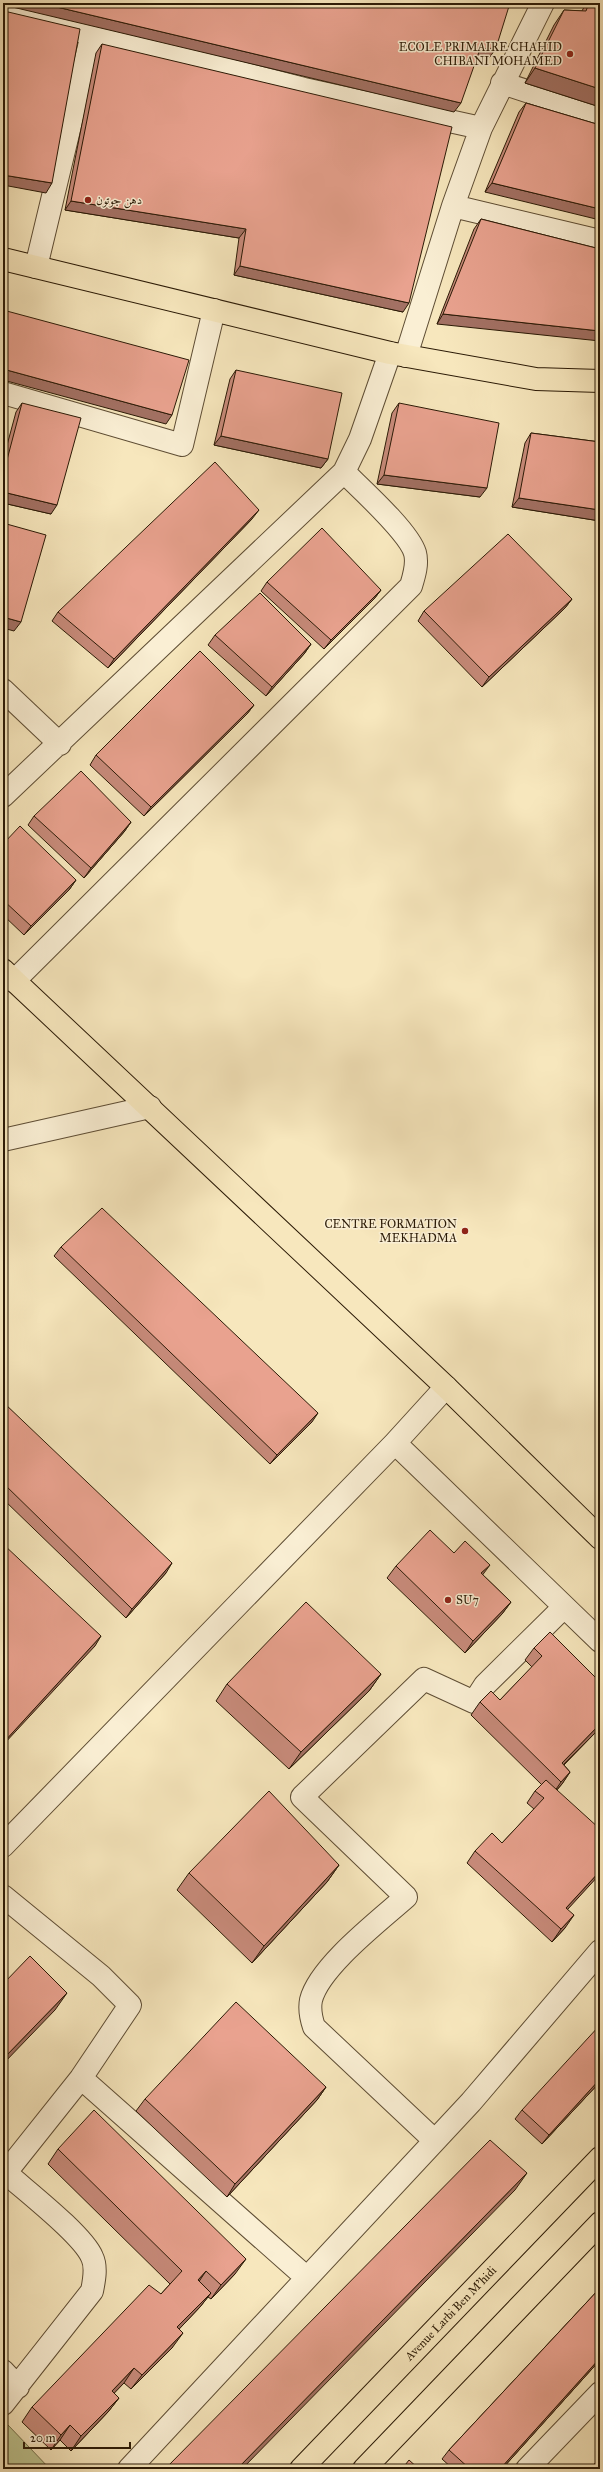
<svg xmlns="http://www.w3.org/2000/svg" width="603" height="2472" font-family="'IM FELL Great Primer',Amiri,serif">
  <rect width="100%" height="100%" fill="#f7e7bd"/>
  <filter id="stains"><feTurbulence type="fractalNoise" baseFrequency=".005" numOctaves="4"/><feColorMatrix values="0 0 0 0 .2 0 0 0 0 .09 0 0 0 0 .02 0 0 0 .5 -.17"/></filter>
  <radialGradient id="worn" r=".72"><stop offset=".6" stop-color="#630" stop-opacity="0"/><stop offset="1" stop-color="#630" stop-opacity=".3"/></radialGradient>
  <path fill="#bec590" stroke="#74704b" d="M8 2425 50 2469H3V2430Z"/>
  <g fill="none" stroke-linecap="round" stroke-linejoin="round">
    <g stroke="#5e4d34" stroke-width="24">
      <path id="minor" d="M3 11 304 89 481 128
        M502 83 600 115
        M453 206 600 241
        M36 267 92 34
        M406 356 453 206 481 128 543 3
        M3 393 182 445 214 310
        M3 690 60 744
        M3 796 344 472 360 439 390 353
        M14 981 411 586C414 576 418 564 415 553 409 532 361 489 344 472
        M3 1140 150 1107
        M395 1443 600 1641
        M3 1846 395 1443 446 1387
        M3 1896 101 1976 130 2005 81 2078 3 2176
        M81 2078 307 2278
        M434 2140 314 2027C311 2018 309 2010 311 2000 319 1967 379 1921 406 1897L302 1797 424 1679 474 1702 485 1685 564 1607
        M3 2371 18 2387
        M3 2404 92 2291C94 2281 97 2267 92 2257 83 2235 26 2191 6 2173
        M129 2469 471 2102 600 1951
        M527 2469 600 2393"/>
    </g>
    <g stroke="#2b1a06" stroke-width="24">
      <g id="major">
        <path d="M3 259 390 353 536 379 600 381"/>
        <path d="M3 970 446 1387 600 1538"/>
        <path id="s1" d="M301 2469 600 2158"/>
        <path d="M364 2469 600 2223"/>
      </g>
    </g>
    <use href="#minor" stroke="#faefd4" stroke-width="22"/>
    <use href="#major" stroke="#f7e7bd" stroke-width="22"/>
  </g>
  <path fill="#c88b7b" stroke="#2b1a06" d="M586 3H600V107L525 83 554 25 564 10 582 11Z
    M102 44 403 312 234 275 239 238 65 210 96 53Z
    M526 103 600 125 485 192 519 112Z
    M481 219 600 249 437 324 474 229Z
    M236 370 328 459 321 468 214 445 230 379Z
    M22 403 51 514 3 503V460L16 412Z
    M399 403 480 497 377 484 392 413Z
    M531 433 600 442V521L512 507 525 443Z
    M252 519 108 668 52 621 58 612Z
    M267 582 381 590 374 599 324 649 261 591Z
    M572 599 565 608 482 687 418 621 424 611Z
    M215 635 311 644 304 654 266 696 208 645Z
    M254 705 247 714 144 816 90 765 96 755Z
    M34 816 131 822 124 832 84 878 28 825Z
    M3 844 76 880 69 890 24 935 3 915Z
    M61 1247 312 1422 270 1464 54 1256Z
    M3 1402 166 1573 126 1618 3 1499Z
    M454 1553 483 1575 511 1602 502 1614 465 1653 387 1578 396 1566Z
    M534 1648 600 1682V1738L595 1733 564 1765 570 1772 562 1784 557 1790 567 1909 565 1928 552 1942 467 1863 475 1851 502 1843 534 1809 527 1803 535 1791 542 1785 471 1715 480 1702 500 1700 532 1667 525 1660Z
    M381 1674 369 1691 289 1769 216 1701 227 1684Z
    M339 1865 327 1882 252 1963 177 1890 189 1873Z
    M600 2082 542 2144 515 2119 522 2110Z
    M326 2087 317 2100 227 2197 136 2111 145 2099Z
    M58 2149 235 2274 211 2299 208 2297 200 2307 179 2329 172 2348 131 2389 124 2383 114 2393 119 2398 108 2412 71 2451 60 2440 51 2450 22 2422 32 2407 161 2294 170 2284 48 2164Z
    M600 2288V2360L502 2469H453L442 2459 449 2450Z"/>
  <path fill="#a37164" stroke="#2b1a06" d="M5 3H40L461 103 454 112 4 5Z
    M496 48 490 57 473 58 480 49Z
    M535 68 600 89V107L525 83Z
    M3 175 52 183 46 193 3 185Z
    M492 183 600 209V220L485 192Z
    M71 201 246 229 239 238 65 210Z
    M240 266 409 303 403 312 234 275Z
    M443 314 600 331V341L437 324Z
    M3 369 172 415 166 424 3 380Z
    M221 436 328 459 321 468 214 445Z
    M384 475 487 488 480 497 377 484Z
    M3 492 57 505 51 514 3 503Z
    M519 498 600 510V521L512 507Z
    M259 510 252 519 108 668 114 659Z
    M381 590 374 599 324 649 331 640Z
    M572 599 565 608 482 687 489 677Z
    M3 617 21 622 14 631 3 628Z
    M311 644 304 654 266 696 272 687Z
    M254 705 247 714 144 816 151 807Z
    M131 822 124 832 84 878 91 868Z
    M76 880 69 890 24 935 31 926Z
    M318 1413 312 1422 270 1464 277 1455Z
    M172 1563 166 1573 126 1618 132 1609Z
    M490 1565 481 1577V1573Z
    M511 1602 502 1614 465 1653 473 1641Z
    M101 1636 95 1646 3 1745V1743Z
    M381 1674 369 1691 289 1769 301 1752Z
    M600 1724V1726L595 1733 553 1775 562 1763Z
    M570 1772 562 1784 552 1795 561 1782Z
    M339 1865 327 1882 252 1963 264 1946Z
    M600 1871V1874L557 1921 566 1908Z
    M574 1915 565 1928 552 1942 561 1929Z
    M67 1993 55 2010 3 2064V2059Z
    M600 2079V2082L542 2144 549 2135Z
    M326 2087 317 2100 227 2197 235 2184Z
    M527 2173 515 2190 242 2469H237Z
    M246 2259 235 2274 211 2299 221 2285Z
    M206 2271 196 2286 198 2280Z
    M211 2293 200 2307 167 2342 177 2327Z
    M183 2333 172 2348 131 2389 142 2375Z
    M600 2358V2360L502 2469H500Z
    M134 2368 124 2383 102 2406 112 2391Z
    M119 2398 108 2412 71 2451 81 2436Z
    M70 2425 60 2440 51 2450 61 2435Z"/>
  <path fill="#e9a28f" stroke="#2b1a06" d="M40 3H510L496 48 480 49 461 103Z
    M589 3H600V89L535 68 564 10 586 11Z
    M4 11 80 29 52 183 3 175V13Z
    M102 44 452 127 409 303 240 266 246 229 71 201Z
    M526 103 600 125V209L492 183Z
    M481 219 600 249V331L443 314Z
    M3 310 189 360 172 415 3 369Z
    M236 370 342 393 328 459 221 436Z
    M22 403 81 418 57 505 3 492V475Z
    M399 403 499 423 487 488 384 475Z
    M531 433 600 442V510L519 498Z
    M215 462 259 510 114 659 58 612Z
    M3 523 46 535 21 622 3 617Z
    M322 528 381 590 331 640 267 582Z
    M508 534 572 599 489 677 424 611Z
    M260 593 311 644 272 687 215 635Z
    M200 651 254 705 151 807 96 755Z
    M81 771 131 822 91 868 34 816Z
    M20 826 76 880 31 926 3 900V844Z
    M102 1208 318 1413 277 1455 61 1247Z
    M3 1402 172 1563 132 1609 3 1483Z
    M430 1530 454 1553 465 1541 490 1565 481 1573 511 1602 473 1641 396 1566Z
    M3 1544 101 1636 3 1743Z
    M306 1602 381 1674 301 1752 227 1684Z
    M550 1632 600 1682V1724L562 1763 570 1772 561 1782 480 1702 491 1691 500 1700 542 1656 534 1648Z
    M546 1780 600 1829V1871L566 1908 574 1915 561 1929 475 1851 492 1833 502 1843 544 1798 535 1791Z
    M269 1791 339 1865 264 1946 189 1873Z
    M30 1956 67 1993 3 2059V1984Z
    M236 2002 326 2087 235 2184 145 2099Z
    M600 2025V2079L549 2135 522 2110Z
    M94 2110 246 2259 221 2285 206 2271 198 2280 211 2293 177 2327 183 2333 142 2375 134 2368 112 2391 119 2398 81 2436 70 2425 61 2435 32 2407 149 2285 161 2294 182 2271 58 2149Z
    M490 2140 527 2173 237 2469H165Z
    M600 2288V2358L500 2469H470L449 2450Z
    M600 2457V2469H594L592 2467Z
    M409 2460 419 2469H402Z"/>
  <g fill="#8f2418" stroke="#faefd4" stroke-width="1.5">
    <circle cx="570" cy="54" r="4"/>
    <circle cx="88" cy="200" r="4"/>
    <circle cx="465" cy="1231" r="4"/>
    <circle cx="448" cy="1600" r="4"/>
  </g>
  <g text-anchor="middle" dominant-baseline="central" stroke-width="3" stroke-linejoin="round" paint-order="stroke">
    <g font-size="12" fill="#2b1a06" stroke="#faefd4" text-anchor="end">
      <text x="562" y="47">ECOLE PRIMAIRE CHAHID<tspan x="562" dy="14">CHIBANI MOHAMED</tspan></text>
      <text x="96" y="200" text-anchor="start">دهن جوتون</text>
      <text x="457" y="1224">CENTRE FORMATION<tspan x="457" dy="14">MEKHADMA</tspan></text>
      <text x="456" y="1600" text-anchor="start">SU7</text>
    </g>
    <g font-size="12" fill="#2b1a06" stroke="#faefd4">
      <text stroke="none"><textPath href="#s1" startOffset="216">Avenue Larbi Ben M'hidi</textPath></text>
    </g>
  </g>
  <rect width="603" height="2472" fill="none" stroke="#f7e7bd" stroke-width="16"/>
  <rect x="4" y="4" width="595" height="2464" fill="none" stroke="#2b1a06" stroke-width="2"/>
  <rect x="8" y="8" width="587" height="2456" fill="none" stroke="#2b1a06"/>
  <path d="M24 2442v6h106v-6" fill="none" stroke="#2b1a06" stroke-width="2"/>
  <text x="30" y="2442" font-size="12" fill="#2b1a06" stroke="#faefd4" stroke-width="3" paint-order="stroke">20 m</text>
  <rect width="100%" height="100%" filter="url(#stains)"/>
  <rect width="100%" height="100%" fill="url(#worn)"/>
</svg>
